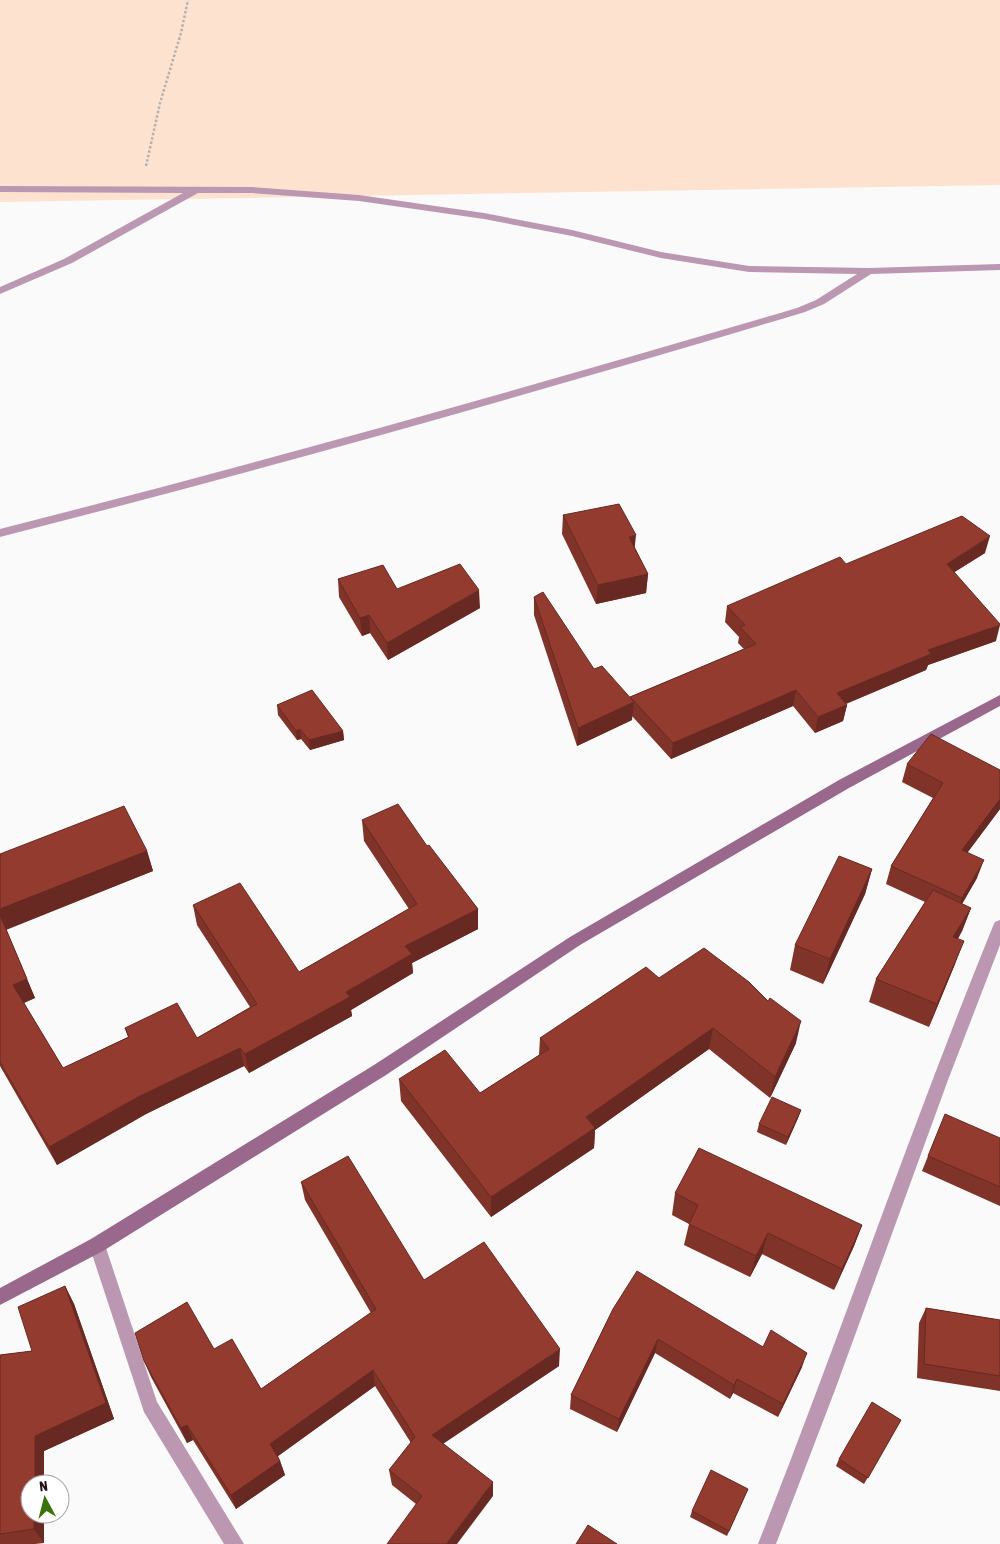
<svg xmlns="http://www.w3.org/2000/svg" width="1000" height="1544" font-family="'Asap Condensed',sans-serif">
  <rect width="100%" height="100%" fill="#fafafa"/>
  <path fill="#fde2d0" d="M0 0H1000V185L0 202Z"/>
  <g fill="none" stroke-linecap="round" stroke-linejoin="round">
    <path stroke="#b4b1b2" stroke-width="2.5" stroke-dasharray="2.5 2" stroke-linecap="butt" d="M146 166 160 103 181 33 188 0"/>
    <path fill="#bb97b1" fill-rule="evenodd" d="M0 186 252 187 359 195 484 213 572 230 661 252 749 266 869 268 1000 264V270L871 274 824 304 805 312C538 392 270 468 0 537V529C267 461 533 386 797 308L816 300 857 274 749 272 661 258 572 236 484 219 359 201 252 193H198L72 263 0 294V287L64 259 183 193 0 192Z
      M1000 920V945L948 1080 835 1390 776 1544H758C839 1339 910 1130 993 926L995 922Z
      M97 1237 103 1239 105 1245 157 1402 244 1544H224L144 1412 89 1245 91 1239Z"/>
    <path fill="#9a678d" fill-rule="evenodd" d="M1000 695V706L849 788 580 945 386 1075 103 1251 0 1305V1288L91 1239 374 1065 570 937 839 780Z"/>
  </g>
  <path fill="#7f3329" d="M563 515 635 548 648 574 646 593 596 604 562 534Z
    M985 553 954 572 996 641 928 665 926 670 846 704 847 705 843 721 815 733 793 706 671 759 632 716V720L577 746 534 615V597L594 669 630 698V697L744 649 738 643 739 637 725 622 727 606 846 564Z
    M338 579 397 589 480 608 388 660 370 633 362 636 339 597Z
    M277 705 343 731 344 740 310 750 301 739 297 740 278 715Z
    M907 764 1000 770V809L967 853 977 878 962 904 971 908 962 931 958 939 955 964 929 1027 869 1002 876 979 925 902 886 884 891 866 933 798 902 782Z
    M362 820 427 846 478 909V929L412 963 413 973 351 1010 352 1016 249 1073 244 1066 146 1114 57 1165 0 1066V854L147 851 153 871 6 929 35 998 24 1003 63 1068 128 1037 125 1028 197 1038 250 1007 197 925 193 905 299 972 409 909 364 841Z
    M872 869 865 894 823 984 790 970 795 945Z
    M659 978 796 1043 770 1098 709 1049 595 1130 594 1148 491 1217 401 1101 399 1079 480 1093 539 1055 540 1038Z
    M801 1110 798 1118 786 1145 757 1132 759 1124Z
    M1000 1138V1206L922 1171 928 1156Z
    M301 1182 424 1280 559 1366 443 1443 493 1496 416 1504 392 1485 389 1470 411 1443 375 1386 278 1456 280 1461 285 1475 236 1509 193 1440 187 1443 151 1377 144 1361 214 1349 261 1389 371 1313 305 1200Z
    M675 1193 862 1225 854 1246 834 1290 762 1254 750 1277 684 1245 689 1224 672 1215Z
    M65 1286 74 1304 114 1419 44 1451 30 1514H44V1543L35 1544H0V1355L32 1351Z
    M926 1308 1000 1320V1391L917 1378 919 1323Z
    M613 1309 763 1347 802 1367 778 1417 733 1393 730 1399 655 1353 617 1432 570 1409 571 1395Z
    M901 1420 864 1484 836 1466 839 1459Z
    M748 1489 727 1536 690 1517 692 1511Z"/>
  <path fill="#682922" d="M636 535 634 554 629 537Z
    M990 536 985 553 942 580 947 564Z
    M648 574 646 593 596 604 598 585Z
    M479 590 480 608 388 660 387 643Z
    M369 615 370 633 362 636 360 618Z
    M1000 625 996 641 928 665 926 670 833 709 837 693 928 650Z
    M796 690 793 706 671 759 673 743Z
    M634 702 632 720 577 746 578 728Z
    M847 705 843 721 815 733 818 717Z
    M300 729 301 739 297 740 296 731Z
    M343 731 344 740 310 750 309 740Z
    M1000 799V809L956 868 962 850Z
    M147 851 153 871 6 930 0 915V909Z
    M984 860 977 878 955 916 962 898Z
    M872 869 865 894 823 984 830 959Z
    M971 908 962 931 945 960 953 937Z
    M478 909V929L412 963 413 973 351 1010 352 1016 249 1073 245 1054 346 992 405 946Z
    M964 941 955 964 929 1027 937 1004Z
    M27 979 35 998 21 1004 13 985Z
    M801 1021 796 1043 770 1098 775 1077Z
    M713 1028 709 1049 595 1130 594 1148 491 1217V1197L586 1117Z
    M240 1048 244 1066 146 1114 57 1165 49 1147 140 1096Z
    M801 1110 798 1118 786 1145 788 1137Z
    M862 1225 854 1246 834 1290 842 1269Z
    M768 1233 762 1254 750 1277 756 1256Z
    M65 1286 74 1304 114 1419 44 1451V1484H35V1436Z
    M658 1339 655 1353 617 1432 619 1419Z
    M560 1349 559 1366 434 1450 432 1435Z
    M807 1353 802 1367 778 1417 783 1404Z
    M373 1370 375 1386 274 1459 270 1444Z
    M737 1379 733 1393 730 1399 734 1385Z
    M187 1425 193 1440 187 1443 181 1428Z
    M280 1461 285 1475 236 1509 231 1495Z
    M493 1482V1496L457 1544H446Z
    M34 1514H44V1543L34 1529Z"/>
  <path fill="#943b30" stroke="#682922" d="M619 504 636 535 629 537 648 574 598 585 563 515Z
    M962 516 990 536 947 564 1000 624V625L928 650 931 654 837 693 847 705 818 717 796 690 673 743 630 697 756 644 740 627 745 625 727 606 840 557 846 564Z
    M460 564 479 590 387 643 369 615 360 618 338 579 383 565 397 589Z
    M543 592 594 669 602 666 634 702 578 728 534 597Z
    M312 690 343 731 309 740 300 729 296 731 277 705Z
    M931 734 1000 770V799L962 850 984 860 962 898 891 866 943 783 907 764Z
    M398 804 427 846 429 845 478 909 405 946 412 954 346 992 350 997 245 1054 240 1048 140 1096 49 1147 0 1062V915L27 979 13 985 63 1068 129 1037 125 1028 177 1003 197 1038 257 1004 193 905 240 883 299 972 417 904 362 820Z
    M124 806 147 851 0 909V854Z
    M839 856 872 869 830 959 795 945Z
    M933 890 971 908 953 937 964 941 937 1004 876 979Z
    M704 948 749 982 768 1001 770 998 801 1021 775 1077 713 1028 586 1117 595 1128 491 1197 399 1079 445 1050 480 1093 549 1049 540 1038 646 967 659 978Z
    M772 1097 801 1110 788 1137 759 1124Z
    M945 1114 1000 1138V1187L928 1156Z
    M699 1148 862 1225 842 1269 768 1233 756 1256 689 1224 698 1205 675 1193Z
    M348 1156 424 1280 484 1242 560 1349 432 1435 493 1482 446 1544H387L422 1496 389 1470 415 1437 373 1370 270 1444 280 1461 231 1495 187 1425 181 1428 144 1361 135 1333 187 1302 214 1349 232 1339 261 1389 376 1309 301 1182Z
    M637 1271 763 1347 771 1330 807 1353 783 1404 737 1379 734 1385 658 1339 619 1419 571 1395 613 1309Z
    M65 1286 106 1403 35 1436V1484H30V1514H34V1529L0 1534V1355L32 1351 18 1307Z
    M926 1308 1000 1320V1376L924 1364Z
    M872 1402 901 1420 868 1478 839 1459Z
    M711 1470 748 1489 729 1531 692 1511Z
    M588 1525 617 1544H576Z"/>
  <g transform="translate(45 1499) rotate(353)"><circle r="24" fill="#ffffff" stroke="#a5a0a1"/>
  <path d="M0-4L9 19L0 12L-9 19Z" fill="#377308"/>
  <text y="-8" font-size="14" font-weight="bold" text-anchor="middle" fill="#1d1114">N</text>
  </g>
</svg>
